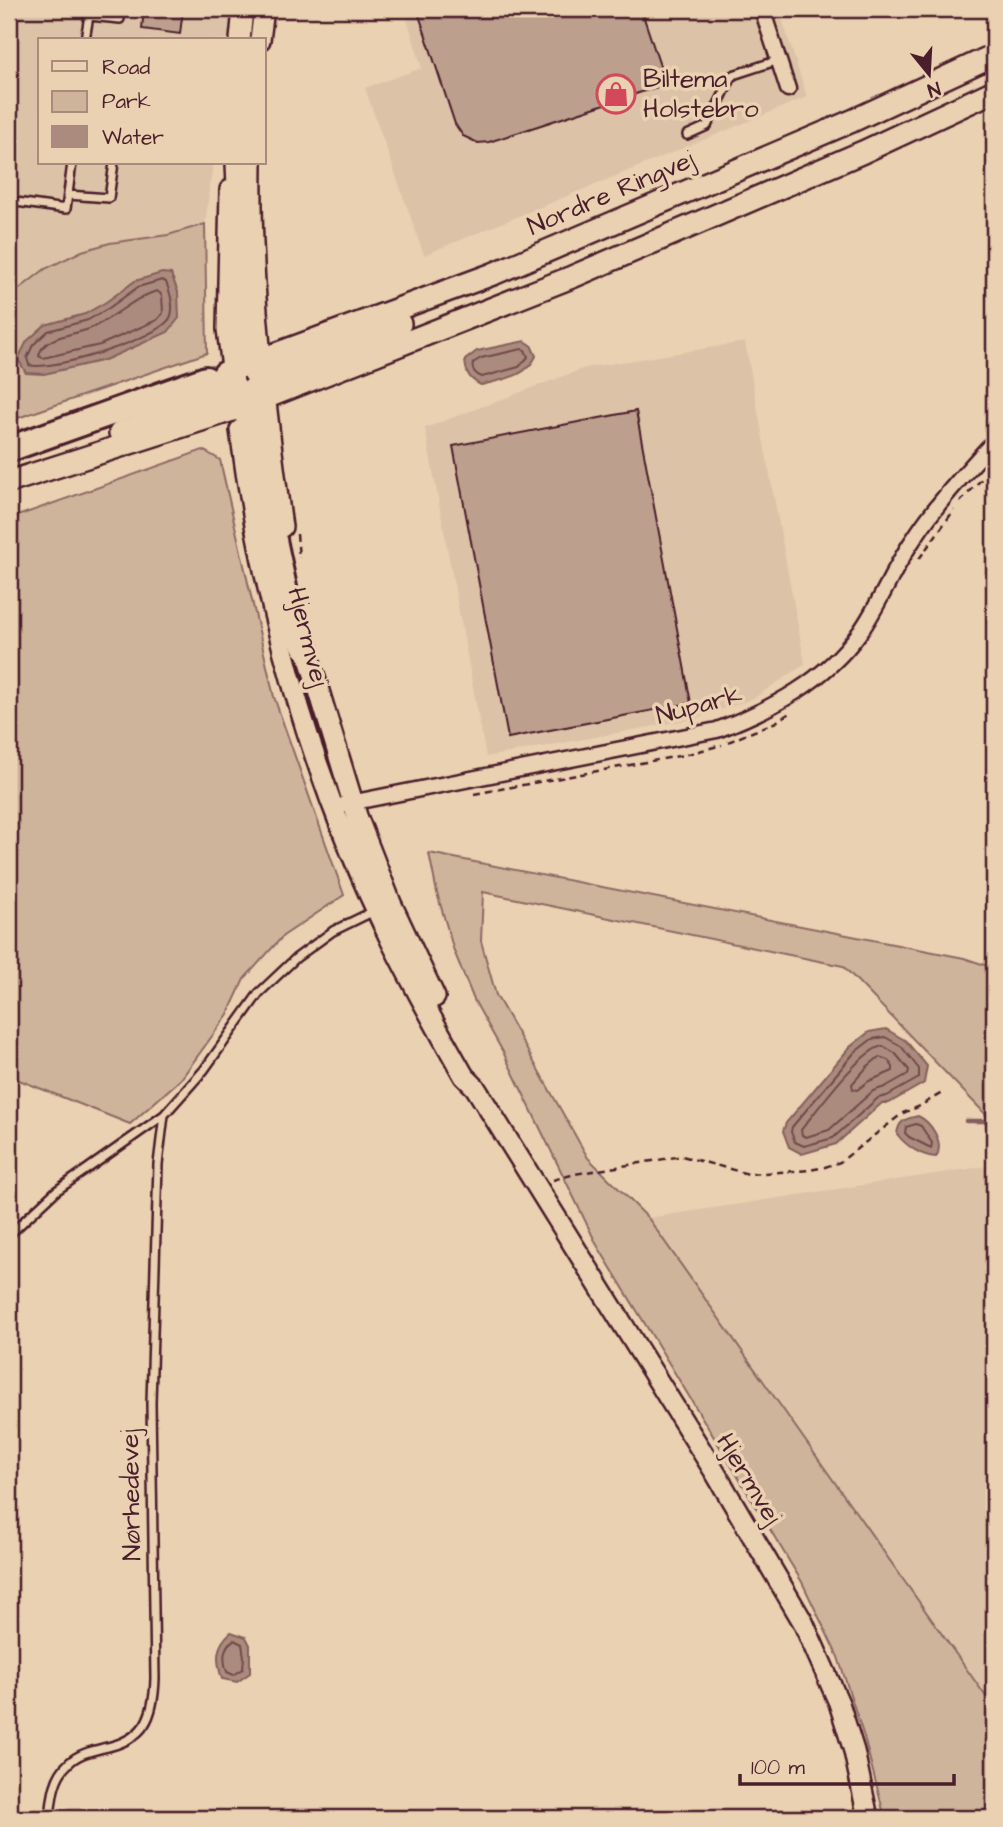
<svg xmlns="http://www.w3.org/2000/svg" width="1003" height="1827" font-family="'Architects Daughter',sans-serif">
  <rect width="100%" height="100%" fill="#ead1b2"/>
  <filter id="ink" filterUnits="userSpaceOnUse"><feTurbulence type="fractalNoise" baseFrequency=".0143" numOctaves="2"/><feDisplacementMap in="SourceGraphic" scale="14" xChannelSelector="R" yChannelSelector="G"/><feConvolveMatrix kernelMatrix="1 2 1 2 8 2 1 2 1" color-interpolation-filters="sRGB"/></filter>
  <g filter="url(#ink)">
    <path fill="#dcc2a7" d="M9 9H231L229 40H40V163H213L205 224 168 235 110 243 45 269 9 297Z
      M404 9H779L807 97 424 255 365 88 422 68Z
      M745 342 805 664 754 698 698 718 486 757 425 428 585 368Z
      M994 1165V1708L648 1218Z"/>
    <path fill="#cfb49c" stroke="#8c6a64" stroke-width="2" d="M205 224 207 353 9 421V297L45 269 82 251 110 243 168 235Z
      M203 450 220 460 274 697 344 895 283 936 244 979 228 1014 181 1079 130 1124 9 1076V519Z
      M429 853 964 958 994 968V1123L843 966 483 892 481 941 496 995 588 1158 648 1218 994 1708V1818H885L864 1737 838 1657 802 1582 597 1245 503 1052 474 1000 454 951 437 893Z"/>
    <path fill="#ab8b7d" stroke="#84605c" stroke-width="2" d="M162 273 171 274 178 292 179 318 168 332 105 360 44 374 26 373 18 359 27 341 45 325 85 314 106 302 135 281Z
      M525 341 531 345 536 356C526 378 502 379 481 385 469 379 466 373 465 360L477 351Z
      M886 1029 906 1041 927 1066 924 1083 889 1103H882L836 1144 802 1154 789 1147 783 1131 786 1123 850 1047 869 1032Z
      M918 1116C931 1122 945 1143 936 1157 921 1156 906 1146 897 1134 899 1120 905 1119 918 1116Z
      M231 1632 246 1637 250 1645V1673L237 1682 222 1679C216 1660 215 1646 231 1632Z"/>
    <g fill="none" stroke-linecap="round" stroke-linejoin="round">
      <path stroke="#714a4c" stroke-width="2" d="M162 280 166 282C170 292 175 308 170 318 158 339 51 372 29 365L27 358 33 345 48 331 88 320 109 308 138 287Z
        M157 291 162 295 163 313 157 320 100 345 43 358 39 356C42 336 74 335 89 329 114 319 132 298 157 291Z
        M522 349 525 350 528 357 519 367 482 377C476 375 471 370 473 363L481 358Z
        M885 1037 901 1046 919 1069V1078L887 1096 878 1098 833 1138 804 1146 795 1142 791 1132 792 1127 855 1052 872 1039Z
        M883 1046 895 1053 909 1070 908 1074 885 1087 873 1091 829 1130 806 1137 802 1135 801 1130C817 1110 861 1049 883 1046Z
        M879 1057 888 1060 893 1067V1071L869 1081 857 1090 853 1089 852 1084 868 1066Z
        M916 1124 921 1126 932 1143 931 1148 909 1137 905 1133 906 1127Z
        M234 1640 242 1644 244 1657 243 1669 234 1675 227 1672C223 1661 222 1646 234 1640Z"/>
      <path stroke="#84605c" stroke-width="4.5" d="M966 1121H994"/>
    </g>
    <path fill="#bd9f8d" stroke="#4a1f2b" stroke-width="2" d="M144 9H183L180 34 142 29Z
      M417 9H641L666 84 489 142 478 143 463 136 455 124Z
      M636 411 691 703 508 738 453 446Z"/>
    <g fill="none" stroke-linecap="round" stroke-linejoin="round">
      <g stroke="#4a1f2b" stroke-width="12">
        <path id="lane" d="M9 16 10 9
          M89 16 120 19 121 9
          M85 40 90 9
          M687 135 707 126 733 75 779 60
          M68 195 109 198 114 163
          M9 201 66 209 72 163
          M164 1115 204 1070 259 993 296 958 333 931 374 911
          M9 1235 56 1191 164 1115 158 1164 151 1403 155 1678C154 1717 145 1740 103 1748 91 1751 78 1754 69 1763 53 1777 52 1799 50 1818"/>
      </g>
      <g stroke="#4a1f2b" stroke-width="19">
        <path id="street" d="M762 9 788 89
          M345 804 717 730C772 709 825 681 860 632 880 604 893 569 913 540 936 504 965 473 994 441"/>
      </g>
      <g stroke="#4a1f2b" stroke-width="24">
        <path id="secondary" d="M240 40 243 9
          M260 40 264 9
          M252 163C250 287 265 403 282 527
          M230 190 227 329 234 383
          M240 430C263 607 313 782 391 941 414 987 439 1032 464 1076L475 1087 716 1474 803 1622 839 1703 854 1751 868 1818
          M302 635 357 816 391 903 435 997"/>
      </g>
      <g stroke="#4a1f2b" stroke-width="26">
        <path id="primary" d="M237 163 245 353 255 374
          M224 373 493 274 852 121 994 55
          M238 409 249 392 267 377 400 324
          M120 433 195 406 236 388
          M9 482 242 407 572 277 863 152 994 91"/>
      </g>
      <g stroke="#4a1f2b" stroke-width="30">
        <path id="highway" d="M192 384C217 385 234 395 248 416L290 616 305 647
          M9 449 206 379"/>
      </g>
      <path stroke="#4a1f2b" stroke-width="2.5" stroke-dasharray="7 5" stroke-linecap="butt" d="M960 502 994 466
        M297 534 299 558
        M919 559 954 510
        M728 742 776 722 791 712
        M474 794 684 755 722 745
        M553 1180 575 1174 682 1156 748 1174 810 1170 825 1167 840 1162 903 1113 918 1107 942 1093"/>
      <use href="#lane" stroke="#ead1b2" stroke-width="7"/>
      <use href="#street" stroke="#ead1b2" stroke-width="14"/>
      <use href="#secondary" stroke="#ead1b2" stroke-width="19"/>
      <use href="#primary" stroke="#ead1b2" stroke-width="21"/>
      <use href="#highway" stroke="#ead1b2" stroke-width="24"/>
    </g>
  </g>
  <defs>
    <g id="shop-ring" transform="scale(2.0125)"><circle r="9.5" fill="#ead1b2" stroke="#d1495b" stroke-width="1.5"/><path d="M-5-2.5h2.3a2.7 3.5 0 0 1 5.4 0H5L5.5 6h-11ZM-1.5-2.5h3a1.5 2.3 0 0 0-3 0Z" fill="#d1495b"/></g>
  </defs>
  <g fill-rule="evenodd">
    <use href="#shop-ring" x="616" y="94"/>
  </g>
  <g text-anchor="middle" dominant-baseline="central" stroke-width="7" stroke-linejoin="round" paint-order="stroke">
    <g font-size="26" fill="#4a1f2b" stroke="#ead1b2" text-anchor="start">
      <text x="643" y="79">Biltema<tspan x="643" dy="30">Holstebro</tspan></text>
    </g>
    <g font-size="26" fill="#4a1f2b" stroke="#ead1b2">
      <text transform="translate(611 193) rotate(-23)">Nordre Ringvej</text>
      <text transform="translate(308 637) rotate(76)">Hjermvej</text>
      <text transform="translate(699 705) rotate(-15)">Nupark</text>
      <text transform="translate(749 1479) rotate(59)">Hjermvej</text>
      <text transform="translate(131 1495) rotate(-91)">Nørhedevej</text>
    </g>
  </g>
  <rect width="1003" height="1827" fill="none" stroke="#ead1b2" stroke-width="35"/>
  <rect x="18" y="18" width="968" height="1792" fill="none" stroke="#4a1f2b" stroke-width="2.5" filter="url(#ink)"/>
  <rect x="38" y="38" width="228" height="126" fill="#ead1b2" stroke="#aa8a7c" stroke-width="2"/>
  <rect x="52" y="61" width="35" height="10" fill="#ead1b2" stroke="#aa8a7c" stroke-width="2"/>
  <text x="102" y="74" font-size="21" fill="#4a1f2b">Road</text>
  <rect x="52" y="91" width="35" height="21" fill="#cfb49c" stroke="#aa8a7c" stroke-width="2"/>
  <text x="102" y="108" font-size="21" fill="#4a1f2b">Park</text>
  <rect x="52" y="126" width="35" height="21" fill="#ab8b7d" stroke="#aa8a7c" stroke-width="2"/>
  <text x="102" y="144" font-size="21" fill="#4a1f2b">Water</text>
  <g transform="translate(929 74) rotate(162)" stroke="#ead1b2" stroke-width="5" paint-order="stroke">
  <path d="M0-5L12 26L0 18L-12 26Z" fill="#4a1f2b"/>
  <text y="-10" font-size="19" font-weight="bold" text-anchor="middle" fill="#4a1f2b">N</text>
  </g>
  <path d="M740 1774v10h214v-10" fill="none" stroke="#4a1f2b" stroke-width="3.5"/>
  <text x="751" y="1774" font-size="21" fill="#4a1f2b" stroke="#ead1b2" stroke-width="5" paint-order="stroke">100 m</text>
</svg>
